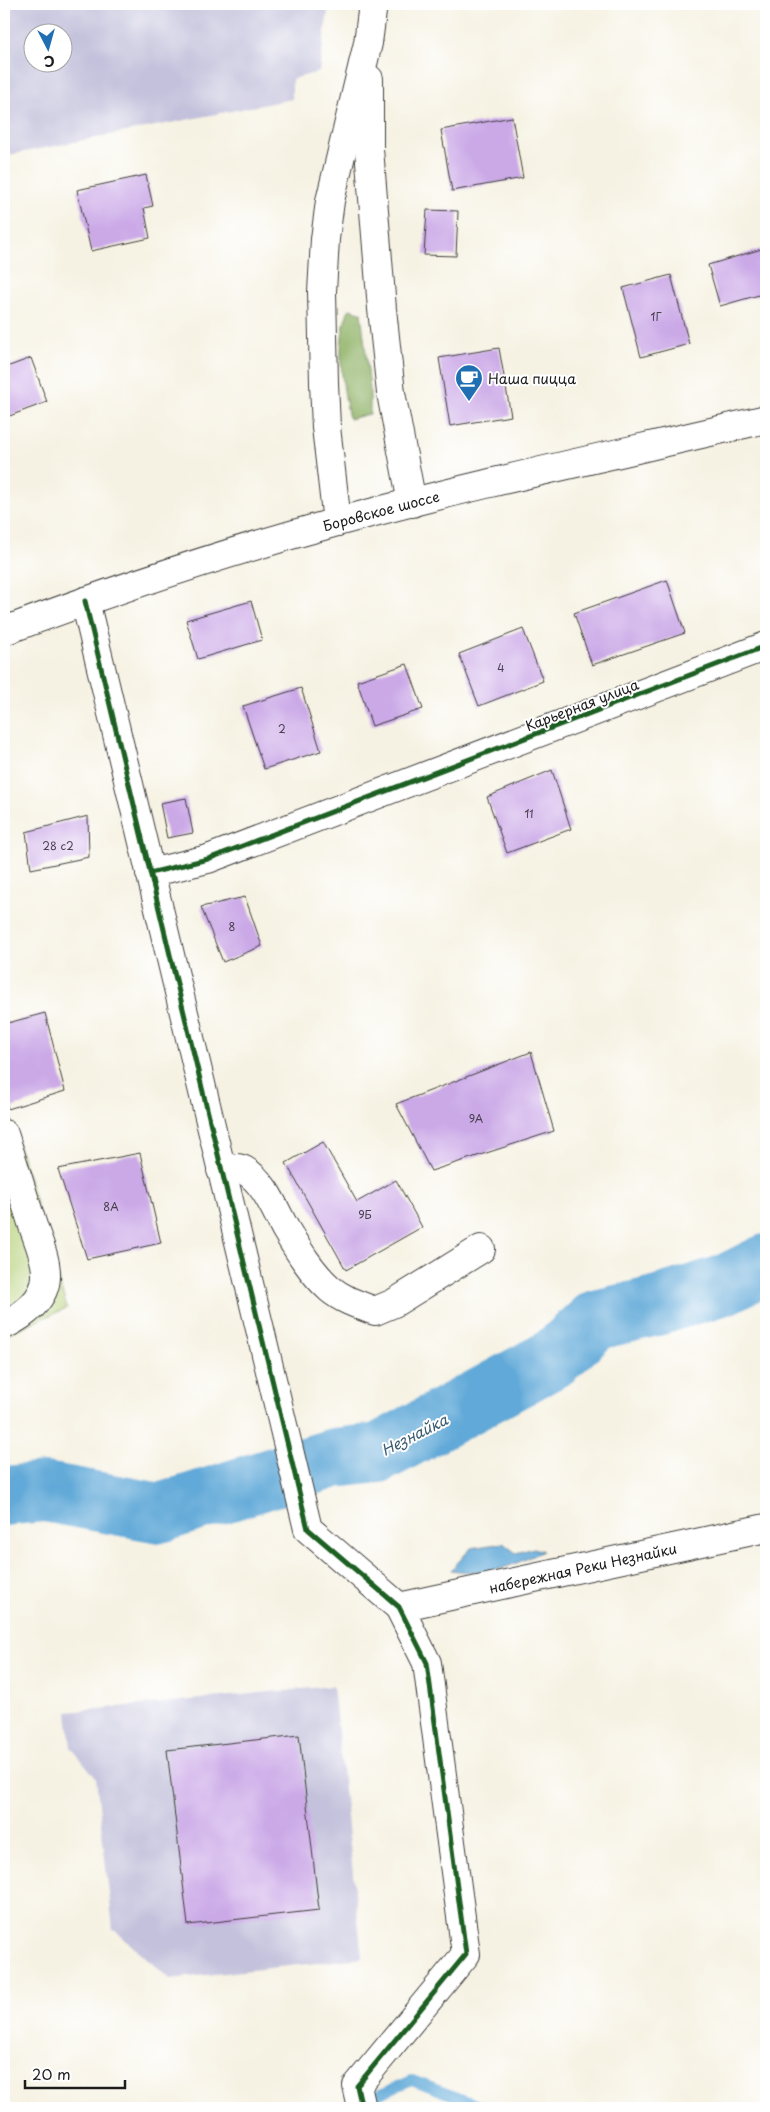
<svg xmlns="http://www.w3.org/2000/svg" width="770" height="2112" font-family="'Playpen Sans',sans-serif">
  <rect width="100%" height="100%" fill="#fff"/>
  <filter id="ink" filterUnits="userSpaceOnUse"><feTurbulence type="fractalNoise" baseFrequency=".02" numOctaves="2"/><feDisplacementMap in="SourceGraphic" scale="10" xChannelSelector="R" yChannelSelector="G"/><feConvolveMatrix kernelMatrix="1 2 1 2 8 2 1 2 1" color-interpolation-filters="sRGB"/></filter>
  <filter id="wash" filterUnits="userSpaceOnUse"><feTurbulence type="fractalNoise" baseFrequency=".0096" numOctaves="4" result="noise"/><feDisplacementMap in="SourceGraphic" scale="20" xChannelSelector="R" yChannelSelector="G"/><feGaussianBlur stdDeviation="1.12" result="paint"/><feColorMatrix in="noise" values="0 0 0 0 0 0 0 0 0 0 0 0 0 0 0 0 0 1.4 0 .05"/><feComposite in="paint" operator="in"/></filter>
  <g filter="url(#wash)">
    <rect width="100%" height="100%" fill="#f6f2e3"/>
    <path fill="#c3c1db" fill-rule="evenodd" d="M4 4H329L319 72 292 79V99L4 156ZM32 32H62V62H32Z
      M333 1686 362 1958 170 1979 113 1929 96 1778 71 1747 67 1712Z"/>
    <path fill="#b4cf75" stroke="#687648" d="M4 1095 67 1308 4 1335Z"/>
    <path fill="#8fb266" stroke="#566741" d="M349 309 361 312 370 388V414L349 419C342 382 335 344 349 309Z"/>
    <path fill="#60a9d8" stroke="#3e627a" d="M503 1543 516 1553 534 1548 543 1551C507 1568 491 1576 451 1570L471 1548Z"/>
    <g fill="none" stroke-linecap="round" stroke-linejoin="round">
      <path stroke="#60a9d8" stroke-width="10" d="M348 2108 412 2080 486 2108"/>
      <path stroke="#60a9d8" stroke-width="60" d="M4 1496 45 1492 160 1513 334 1458 379 1453 554 1358 596 1320 656 1306 724 1285 766 1264"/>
    </g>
    <g id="blocks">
      <path fill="#cba9e7" d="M512 117 523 178 452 191 441 130Z
        M146 175 153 206 144 208 150 238 91 251 77 190Z
        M427 210 458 211 456 256 424 255Z
        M765 248 766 293 720 306 708 265Z
        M671 275 689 344 641 357 623 288Z
        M499 348 511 416 450 426 439 358Z
        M31 358 47 402 4 418V368Z
        M667 580 685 633 592 665 574 613Z
        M251 601 262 640 198 659 186 620Z
        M523 629 543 681 479 706 459 654Z
        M407 664 423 709 372 726 357 681Z
        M301 688 321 751 264 769 243 706Z
        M552 770 571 829 507 853 487 797Z
        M186 798 193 833 167 838 160 803Z
        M88 816 89 857 31 869 26 832Z
        M245 897 262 946 223 962 201 907Z
        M45 1013 65 1091 8 1109 4 1095V1024Z
        M531 1052 554 1131 431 1171 396 1104Z
        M323 1142 357 1202 396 1180 422 1227 346 1270 286 1163Z
        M140 1153 161 1243 87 1259 58 1169Z
        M299 1735 319 1910 188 1925 167 1750Z"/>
    </g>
  </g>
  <g filter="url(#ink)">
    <use href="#blocks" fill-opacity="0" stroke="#3d3c3a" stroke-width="1"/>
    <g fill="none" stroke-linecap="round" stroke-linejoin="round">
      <g stroke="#3d3c3a" stroke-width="30">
        <g id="minor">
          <path d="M369 79V149L382 309 391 393 412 503"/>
          <path d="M337 522 326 427 324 383 322 292 325 239 330 201 368 43 373 4"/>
          <path d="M85 601 308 1529 399 1607 427 1663 466 1954 357 2086 362 2108"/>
          <path d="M150 873 208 859 766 646"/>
          <path d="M4 1134C14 1165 23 1195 33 1226 38 1241 46 1258 46 1274 47 1299 23 1316 4 1325"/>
          <path d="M221 1170C229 1169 237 1166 244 1170 265 1182 275 1210 286 1230 298 1250 312 1273 330 1289 343 1300 359 1305 375 1311L394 1303 481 1249"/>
          <path id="s1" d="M399 1607 766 1528"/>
        </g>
      </g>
      <g stroke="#3d3c3a" stroke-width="30">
        <g id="major">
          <path id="s2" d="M4 631C113 590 224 553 337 522 479 483 623 453 766 419"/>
        </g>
      </g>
      <use href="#minor" stroke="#fff" stroke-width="28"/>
      <use href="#major" stroke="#fff" stroke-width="28"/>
      <g stroke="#fff" stroke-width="8">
        <path id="cycleway" d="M85 601 308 1529 399 1607 427 1663 466 1954 357 2086 362 2108
          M150 873 208 859 766 646"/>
      </g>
      <use href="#cycleway" stroke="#1b5e20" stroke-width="5"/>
    </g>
  </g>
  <defs>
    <g id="cafe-pin" transform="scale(1.4375)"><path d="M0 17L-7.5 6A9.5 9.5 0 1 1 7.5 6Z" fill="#1f6fb2" stroke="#fff"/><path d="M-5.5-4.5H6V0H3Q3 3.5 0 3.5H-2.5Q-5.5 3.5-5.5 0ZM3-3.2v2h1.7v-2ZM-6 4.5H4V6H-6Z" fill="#fff"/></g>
  </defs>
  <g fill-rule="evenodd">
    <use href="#cafe-pin" x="469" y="378"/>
  </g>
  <g text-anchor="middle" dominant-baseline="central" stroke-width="4" stroke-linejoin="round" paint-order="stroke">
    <g font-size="11" fill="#483f4f">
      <text x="656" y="316">1Г</text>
      <text x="501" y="667">4</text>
      <text x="282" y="728">2</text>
      <text x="529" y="813">11</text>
      <text x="58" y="845">28 с2</text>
      <text x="232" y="926">8</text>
      <text x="476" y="1118">9А</text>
      <text x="111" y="1206">8А</text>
      <text x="365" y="1214">9Б</text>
    </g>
    <g font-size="14" fill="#1c1c1c" stroke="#fff" text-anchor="start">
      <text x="488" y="378">Наша пицца</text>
    </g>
    <g font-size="14" fill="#1c1c1c" stroke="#fff">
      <text stroke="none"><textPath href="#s2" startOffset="396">Боровское шоссе</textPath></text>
      <text transform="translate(582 705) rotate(-21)">Карьерная улица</text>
      <text stroke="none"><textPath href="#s1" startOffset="188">набережная Реки Незнайки</textPath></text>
    </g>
    <g font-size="15" font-style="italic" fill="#3b5b71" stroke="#fff">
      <text transform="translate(414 1434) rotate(-27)">Незнайка</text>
    </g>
  </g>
  <rect width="770" height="2112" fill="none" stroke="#fff" stroke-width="20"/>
  <g transform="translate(48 48) rotate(174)"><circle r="24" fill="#ffffff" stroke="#a4a4a4"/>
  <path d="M0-4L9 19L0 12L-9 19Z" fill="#1f6fb2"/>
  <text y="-8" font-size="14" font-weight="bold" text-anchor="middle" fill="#1c1c1c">С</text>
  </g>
  <path d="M25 2080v8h100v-8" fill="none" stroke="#1c1c1c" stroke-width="2.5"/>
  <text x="32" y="2080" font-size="15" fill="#1c1c1c" stroke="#ffffff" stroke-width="4" paint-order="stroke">20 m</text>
</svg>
